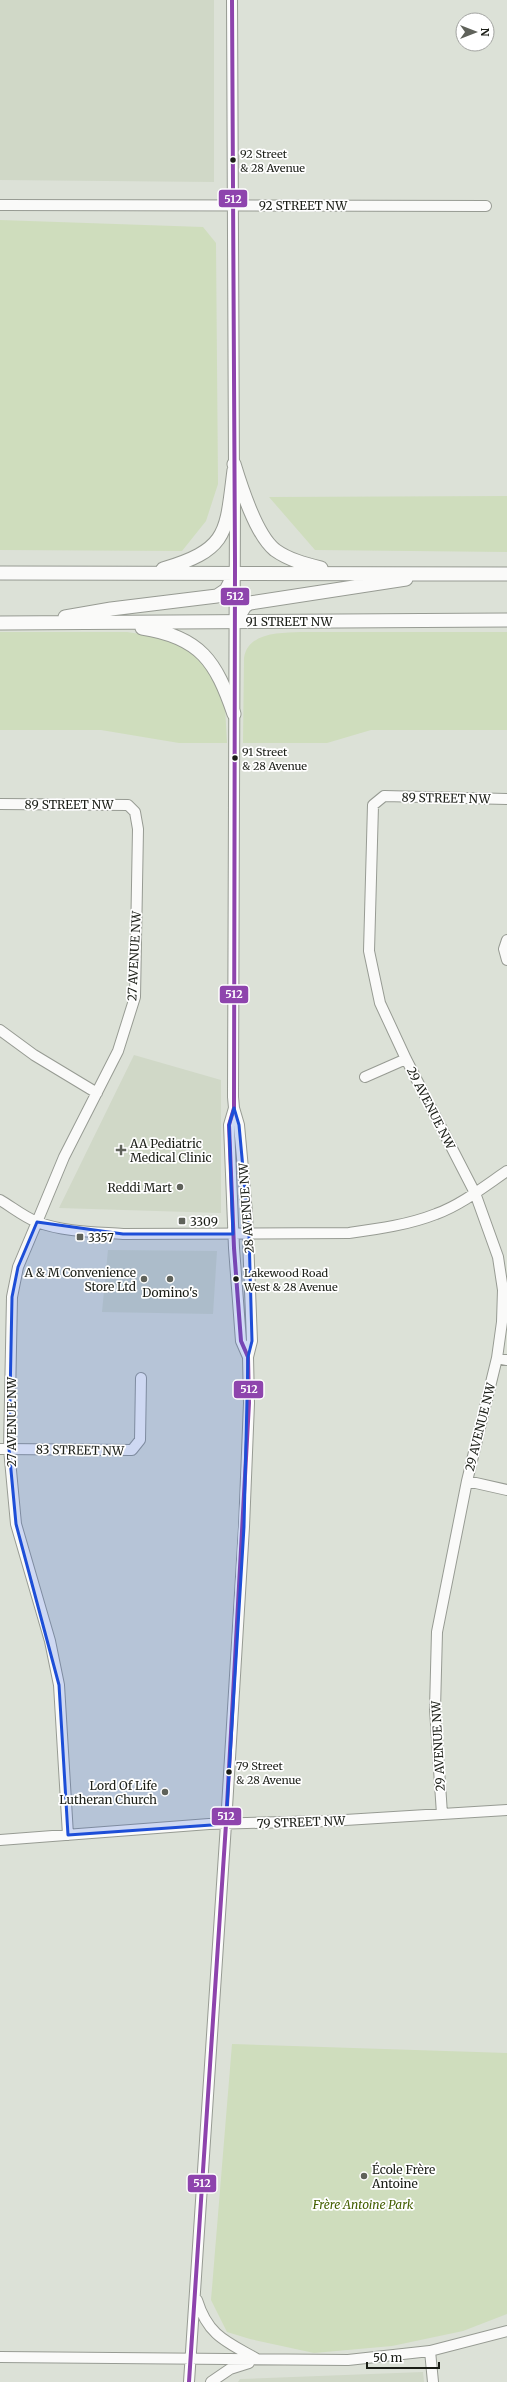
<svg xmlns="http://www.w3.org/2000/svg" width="507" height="2382" font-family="Merriweather,serif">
  <rect width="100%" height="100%" fill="#dce1d7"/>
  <path fill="#d0d8c7" d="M0 0H214V182L0 180Z
    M134 1055 221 1080V1213L59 1208Z
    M108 1250 217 1251 213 1314 102 1312Z
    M423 2372 424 2382H238L240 2379Z"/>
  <path fill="#cfddbd" d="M0 220 203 227 216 243 218 484 206 521 182 551 0 550Z
    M507 496V552L315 550 269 497Z
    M0 632H127L160 637 186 648 210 668 225 707 227 743H179L101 730H0Z
    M300 632H507V730H371L327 743H243L244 658C248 632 280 633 300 632Z
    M232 2044 507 2053V2314L463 2331 392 2346 314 2353 250 2339 227 2332 211 2300Z"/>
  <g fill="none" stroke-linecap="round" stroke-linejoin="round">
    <g stroke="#979b93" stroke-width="12">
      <path id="minor" d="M232 0 234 470
        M0 205 486 206
        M0 804 128 805 135 812 138 829 135 997 118 1051 64 1157 37 1222 18 1267 12 1297 9 1449 16 1524 50 1641 59 1685 68 1835
        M507 940 504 949 507 960
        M0 1030 34 1055 97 1093
        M365 1077 406 1059
        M234 1108 229 1125 234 1248 241 1341 248 1357
        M0 1200C12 1207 24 1217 37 1222 64 1232 95 1232 123 1234L349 1233C378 1229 408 1225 436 1214 461 1205 485 1186 507 1171
        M497 1358 507 1360
        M0 1449 132 1450 140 1440 141 1378
        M467 1481 507 1490
        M442 1814 435 1709 437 1632 467 1481 497 1358 502 1322 503 1290 498 1257 475 1193 406 1059 380 1003 369 951 373 805 384 796 507 799
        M0 1840 209 1824 329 1821 507 1810
        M197 2300C208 2336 227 2342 257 2359
        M430 2351 433 2382
        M0 2357 348 2360 430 2351 507 2331
        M189 2382 226 1824 244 1527 249 1403 248 1357 252 1341 247 1213 239 1125 234 1108 233 1097 235 500
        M211 2382 230 2369 249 2363"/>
    </g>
    <g stroke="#979b93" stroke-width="15">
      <path id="major" d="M234 464C241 487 256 535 275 550 289 560 305 564 321 568
        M163 569C229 549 226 533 234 470
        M0 573 507 574
        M65 617 111 609 217 596 226 590 235 573
        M235 622 245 606 250 603 406 579
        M0 623 507 620
        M142 628C201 637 216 662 234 714"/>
    </g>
    <use href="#minor" stroke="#fafaf9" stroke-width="10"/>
    <use href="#major" stroke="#fafaf9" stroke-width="13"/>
    <g stroke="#fff" stroke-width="7">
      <path id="bus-1" d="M189 2382 226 1824 249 1403 248 1357 241 1341 234 1248 229 1125 234 1108 235 562 232 0"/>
    </g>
    <use href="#bus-1" stroke="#8e44ad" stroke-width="4"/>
  </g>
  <path fill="#1d4ed8" fill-opacity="0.2" stroke="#1d4ed8" stroke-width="3" stroke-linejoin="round" d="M234 1108 239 1125 249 1234 252 1341 248 1357 244 1527 226 1824 68 1835 59 1685 16 1524 9 1449 12 1297 18 1267 37 1222 123 1234H233L229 1125Z"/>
  <g fill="#1b1e17" stroke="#fff" stroke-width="1.5">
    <circle cx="233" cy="160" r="3.5"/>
    <circle cx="235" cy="758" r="3.5"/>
    <circle cx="236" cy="1279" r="3.5"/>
    <circle cx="229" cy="1772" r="3.5"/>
  </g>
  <g fill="#5f625a" stroke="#fff" stroke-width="1.5">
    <path d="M119 1144h4v4h4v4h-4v4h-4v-4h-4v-4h4z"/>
    <circle cx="180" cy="1187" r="4"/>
    <rect x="178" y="1217" width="8" height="8" rx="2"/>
    <rect x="76" y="1233" width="8" height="8" rx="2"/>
    <circle cx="144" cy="1279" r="4"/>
    <circle cx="170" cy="1279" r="4"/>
    <circle cx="165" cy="1792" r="4"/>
    <circle cx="364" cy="2176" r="4"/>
  </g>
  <g text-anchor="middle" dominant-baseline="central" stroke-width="3.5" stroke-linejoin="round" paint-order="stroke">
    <g font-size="11" fill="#1b1e17" stroke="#fff" text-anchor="start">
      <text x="240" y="154">92 Street<tspan x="240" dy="14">&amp; 28 Avenue</tspan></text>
      <text x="242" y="752">91 Street<tspan x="242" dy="14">&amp; 28 Avenue</tspan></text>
      <text x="244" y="1273">Lakewood Road<tspan x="244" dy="14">West &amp; 28 Avenue</tspan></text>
      <text x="236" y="1766">79 Street<tspan x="236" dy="14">&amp; 28 Avenue</tspan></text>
    </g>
    <g font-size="12" fill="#1b1e17" stroke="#fff">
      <text x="303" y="205">92 STREET NW</text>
      <text x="289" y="621">91 STREET NW</text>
      <text transform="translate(446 798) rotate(1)">89 STREET NW</text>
      <text x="69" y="804">89 STREET NW</text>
      <text transform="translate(134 956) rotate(-87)">27 AVENUE NW</text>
      <text transform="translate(431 1108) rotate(63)">29 AVENUE NW</text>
      <text transform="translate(246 1208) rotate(-94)">28 AVENUE NW</text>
      <text transform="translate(11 1422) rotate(-90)">27 AVENUE NW</text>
      <text transform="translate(480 1427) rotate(-76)">29 AVENUE NW</text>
      <text transform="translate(80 1450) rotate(1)">83 STREET NW</text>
      <text transform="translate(438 1746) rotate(-93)">29 AVENUE NW</text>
      <text transform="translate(301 1822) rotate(-2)">79 STREET NW</text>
    </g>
    <g font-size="12" fill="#1b1e17" stroke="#fff" text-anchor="start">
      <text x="130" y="1143">AA Pediatric<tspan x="130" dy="14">Medical Clinic</tspan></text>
      <text x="172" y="1187" text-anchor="end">Reddi Mart</text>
      <text x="190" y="1221">3309</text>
      <text x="88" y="1237">3357</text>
      <text x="136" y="1272" text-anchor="end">A &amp; M Convenience<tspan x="136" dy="14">Store Ltd</tspan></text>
      <text x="170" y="1292" text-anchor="middle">Domino's</text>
      <text x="157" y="1785" text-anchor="end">Lord Of Life<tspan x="157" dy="14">Lutheran Church</tspan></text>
      <text x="372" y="2169">École Frère<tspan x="372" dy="14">Antoine</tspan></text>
    </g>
    <g font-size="12" font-style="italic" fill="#435f00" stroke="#fff">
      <text x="363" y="2204">Frère Antoine Park</text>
    </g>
  </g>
  <g stroke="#fff" stroke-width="1.5">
    <rect x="218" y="189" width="30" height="19" rx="4" fill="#8e44ad"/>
    <rect x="220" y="587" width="30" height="19" rx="4" fill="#8e44ad"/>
    <rect x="219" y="985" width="30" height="19" rx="4" fill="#8e44ad"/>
    <rect x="233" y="1380" width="31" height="19" rx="4" fill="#8e44ad"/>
    <rect x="211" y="1807" width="31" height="19" rx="4" fill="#8e44ad"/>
    <rect x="187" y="2174" width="30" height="19" rx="4" fill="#8e44ad"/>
  </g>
  <g font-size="11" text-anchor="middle" font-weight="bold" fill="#fff">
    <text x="233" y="203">512</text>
    <text x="235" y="600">512</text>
    <text x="234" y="998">512</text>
    <text x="249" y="1393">512</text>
    <text x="226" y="1820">512</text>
    <text x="202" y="2187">512</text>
  </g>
  <g transform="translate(475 32) rotate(90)"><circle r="19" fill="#ffffff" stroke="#a4a5a2"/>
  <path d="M0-3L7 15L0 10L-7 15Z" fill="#5f625a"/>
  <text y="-6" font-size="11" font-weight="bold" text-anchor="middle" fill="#1b1e17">N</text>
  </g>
  <path d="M367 2362v6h72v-6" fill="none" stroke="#1b1e17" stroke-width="2"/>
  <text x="373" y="2362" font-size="12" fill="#1b1e17" stroke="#ffffff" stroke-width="3" paint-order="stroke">50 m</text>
</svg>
